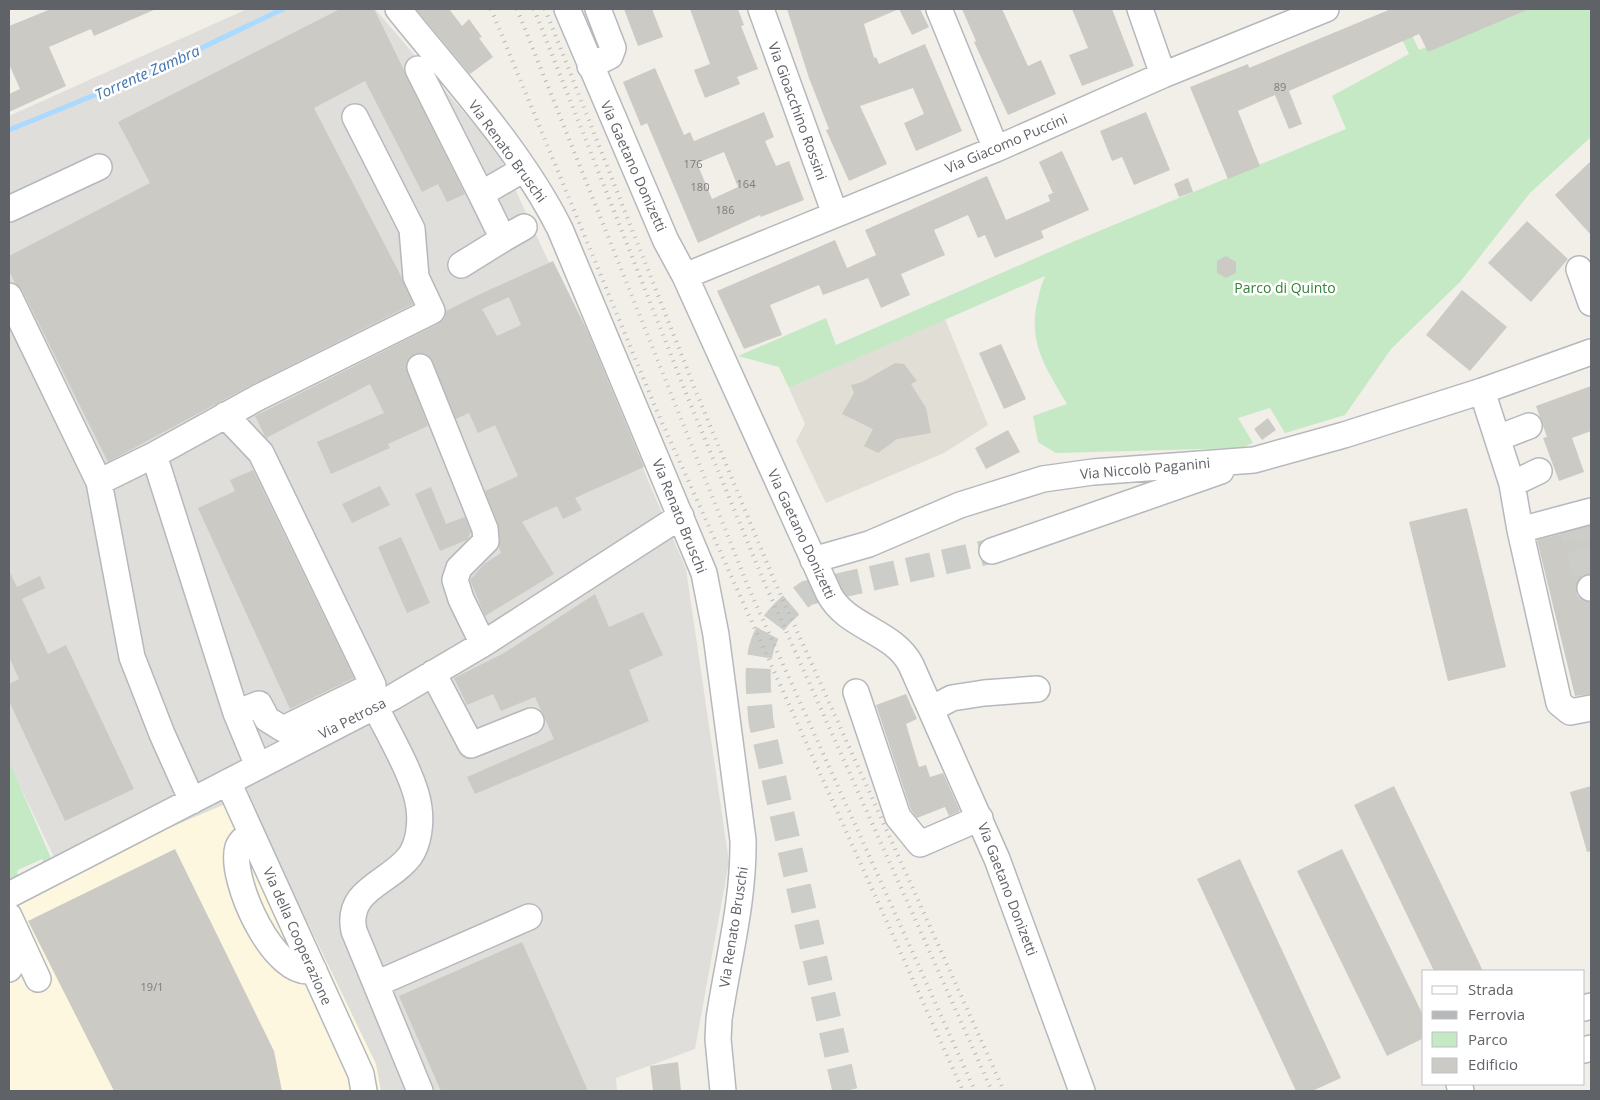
<svg xmlns="http://www.w3.org/2000/svg" width="1600" height="1100" font-family="'Open Sans',sans-serif">
  <rect width="100%" height="100%" fill="#f1efe8"/>
  <path fill="#fef7e0" d="M246 795 376 1064 381 1091H9V901L62 874Z"/>
  <path fill="#e0deda" d="M247 9H375L498 152 629 436 686 569 729 862 695 1049 616 1078 617 1091H381L376 1064 246 795 62 874 9 763V116Z"/>
  <path fill="#e1ded6" d="M945 319 988 425 944 453 826 503 796 441 805 424 789 388Z"/>
  <path fill="#c5e8c5" d="M1388 9H1399L1419 50 1523 9H1591V137L1530 193 1460 282 1391 349 1345 415 1285 433 1270 408 1238 418 1253 443 1241 448 1056 453 1038 442 1033 416 1067 404C1045 366 1026 341 1039 295 1040 288 1043 282 1045 276L789 388 779 367 738 356 826 318 836 345 1075 241 1346 129 1332 96 1409 54Z
    M9 761 51 858 47 868 42 859 18 870 17 873 19 878 9 886Z"/>
  <g fill="none" stroke-linecap="round" stroke-linejoin="round">
    <path stroke="#aadaff" stroke-width="5" d="M9 130 151 72 283 9"/>
  </g>
  <path fill="#cccac5" fill-rule="evenodd" d="M51 9H156L94 36 91 29 49 47 66 86 9 112V94L20 89 9 64V26Z
    M340 9H374L465 194 447 202 438 184 422 192 365 81 314 108 402 278 413 304 253 384 108 462 22 290 15 283 9 271V256L150 183 118 122Z
    M416 9H449L462 26 469 19 482 37 479 38 493 57 470 74Z
    M624 9H652L663 37 638 46Z
    M690 9H738L744 25 741 26 758 69 737 77 740 84 705 98 694 70 710 64Z
    M787 9H920L929 27 912 35 899 9 864 24 874 58 876 57 879 64 925 44 962 131 916 151 904 123 924 114 913 88 860 106 887 164 849 181 826 130 829 129 809 78Z
    M962 9H1002L1028 66 1041 60 1056 94 1008 115 974 42 976 41Z
    M1072 9H1112L1134 66 1082 86 1069 55 1088 48Z
    M1391 9H1529L1428 52 1419 34 1289 91 1302 124 1289 129 1275 95 1238 111 1260 166 1228 179 1190 87 1248 64 1249 68Z
    M655 68 684 135 690 132 694 141 764 112 774 137 765 141 776 166 789 161 804 200 761 217 760 215 698 243 647 123 641 126 623 82ZM724 152 738 187 712 199 697 163Z
    M1146 112 1170 170 1134 185 1122 157 1112 161 1100 131Z
    M1062 151 1089 210 1041 231 1044 238 995 258 985 235 978 238 968 215 934 230 945 255 901 274 910 295 881 308 868 278 823 295 819 285 770 305 782 335 744 349 717 291 835 240 847 268 876 255 865 230 987 176 1006 220 1050 201 1048 195 1053 193 1039 162Z
    M1591 161V235L1555 195Z
    M1188 178 1193 192 1179 197 1174 184Z
    M1527 221 1568 259 1531 302 1488 263Z
    M1226 256 1236 262V273L1226 278 1217 273V261Z
    M553 261 587 330 644 467 575 498 582 510 563 519 557 506 522 522 554 574 485 616 470 580 484 564 501 553 499 547 500 540 498 524 485 491 518 476 495 425 478 433 469 413 456 419 429 356 422 353 415 354 409 358 406 365 428 426 388 444 390 448 331 474 317 442 384 413 370 384 266 438 255 416 438 324 444 319 446 311 476 296ZM509 297 521 325 497 336 482 309Z
    M1462 290 1507 327 1470 371 1426 335Z
    M1001 344 1026 399 1004 409 979 353Z
    M895 363 904 364 917 381 911 384 926 408 931 433 897 439 878 453 864 446 873 429 842 414 854 393 851 385 862 382Z
    M1591 386V431L1572 438 1584 472 1559 481 1543 438 1547 437 1536 406Z
    M1268 418 1276 430 1262 440 1254 429Z
    M1008 430 1020 452 986 469 975 448Z
    M253 470 354 678 290 709 198 508 235 491 230 480Z
    M380 486 390 505 352 523 342 504Z
    M431 487 446 524 465 517 471 532 467 540 440 551 415 494Z
    M1467 508 1506 667 1448 681 1409 522Z
    M1591 526V574L1582 576 1576 588 1577 595 1582 600 1591 602V694L1575 696 1537 540Z
    M401 537 430 603 407 613 378 547Z
    M9 570 17 587 40 576 45 588 22 599 48 654 66 645 134 789 65 821 9 701V684L19 679 9 657Z
    M595 594 609 627 643 612 663 655 629 670 649 721 475 794 467 777 554 739 535 697 501 711 493 694 467 705 454 678 504 653Z
    M906 694 917 719 906 724 919 767 926 765 930 777 943 773 960 811 949 816 945 807 917 818 911 810 876 705Z
    M1394 786 1483 971H1434L1354 805Z
    M1591 786V851L1587 852 1570 792Z
    M175 849 274 1051 282 1091H114L28 921Z
    M1342 849 1424 1017V1038L1387 1056 1297 871Z
    M1240 859 1341 1078 1312 1091H1296L1197 879Z
    M522 942 588 1091H441L399 996Z
    M678 1062 681 1091H653L650 1066Z"/>
  <g fill="none" stroke-linecap="round" stroke-linejoin="round">
    <path stroke="#ccccc8" stroke-width="25" stroke-dasharray="25 12" stroke-linecap="butt" d="M1591 527 1573 532 1591 592
      M845 1091 761 722C756 661 751 632 807 593L992 551"/>
    <g stroke="#b5b8bc" stroke-width="28">
      <path id="minor" d="M398 9C454 79 520 149 560 229L704 573 716 635 743 840C744 901 728 959 719 1019L718 1039 723 1091
        M567 9 666 241 685 276 829 594C847 628 894 631 911 665L997 859 1082 1091
        M761 9 835 214
        M939 9 996 149
        M1140 9 1163 75
        M590 66 610 56 613 48 598 9
        M418 69 481 194 524 169
        M9 209 99 167
        M503 239 524 227
        M461 265 503 239 481 194
        M1579 269 1591 303
        M685 276 996 149 1163 75 1326 9
        M9 296 99 482 154 455
        M420 367 485 529 486 541 459 568 455 580 461 599 483 644
        M1482 391 1512 484 1520 530 1559 703 1570 712 1591 708
        M225 415 261 453 373 685 283 729 267 719 259 704 236 713
        M1498 438 1529 426
        M99 482 132 657 162 734 192 801
        M1512 484 1539 471
        M1520 530 1591 511
        M992 551 1221 471
        M813 560 869 544 960 505 1043 479 1093 472 1254 460 1344 435 1482 391 1591 352
        M1590 588H1591
        M433 673 471 745 531 721
        M856 692 898 817 920 844 980 818
        M375 706C388 733 416 779 419 808 421 823 419 843 410 856 390 883 345 889 354 931L420 1091
        M931 709 952 698 984 693 1037 689
        M258 766 236 713 154 455 259 397 432 311 416 277 412 229 355 117
        M228 782 361 1074 364 1091
        M251 833C246 837 240 841 238 847 228 878 275 982 314 970
        M9 895 393 697 483 644 681 516
        M9 916 38 979
        M9 940C14 951 17 959 9 969
        M376 984 529 917
        M1584 1008 1591 1006
        M1584 1050 1591 1048
        M1459 1084 1461 1091"/>
    </g>
    <use href="#minor" stroke="#fff" stroke-width="25"/>
    <path stroke="#b6b7b8" stroke-width="4" stroke-dasharray="1 6" stroke-linecap="butt" d="M491 9 656 409 963 1091
      M517 9 750 591 975 1091
      M534 9 688 398 765 584 992 1091
      M545 9 697 394 774 580 1004 1091"/>
  </g>
  <g text-anchor="middle" dominant-baseline="central" stroke-width="5" stroke-linejoin="round" paint-order="stroke">
    <g font-size="11" fill="#7a7d7f">
      <text x="1280" y="86">89</text>
      <text x="693" y="163">176</text>
      <text x="746" y="183">164</text>
      <text x="700" y="186">180</text>
      <text x="725" y="209">186</text>
      <text x="152" y="986">19/1</text>
    </g>
    <g font-size="14" fill="#5f6368" stroke="#fff">
      <text transform="translate(798 111) rotate(70)">Via Gioacchino Rossini</text>
      <text transform="translate(1006 143) rotate(-23)">Via Giacomo Puccini</text>
      <text transform="translate(508 151) rotate(54)">Via Renato Bruschi</text>
      <text transform="translate(634 166) rotate(66)">Via Gaetano Donizetti</text>
      <text transform="translate(1145 468) rotate(-5)">Via Niccolò Paganini</text>
      <text transform="translate(680 516) rotate(68)">Via Renato Bruschi</text>
      <text transform="translate(802 534) rotate(65)">Via Gaetano Donizetti</text>
      <text transform="translate(352 718) rotate(-27)">Via Petrosa</text>
      <text transform="translate(1008 889) rotate(69)">Via Gaetano Donizetti</text>
      <text transform="translate(733 927) rotate(-81)">Via Renato Bruschi</text>
      <text transform="translate(298 936) rotate(66)">Via della Cooperazione</text>
    </g>
    <g font-size="14" fill="#348238" stroke="#fff">
      <text x="1285" y="287">Parco di Quinto</text>
    </g>
    <g font-size="15" font-style="italic" fill="#4174aa" stroke="#fff">
      <text transform="translate(147 72) rotate(-24)">Torrente Zambra</text>
    </g>
  </g>
  <rect width="1600" height="1100" fill="none" stroke="#5f6368" stroke-width="20"/>
  <rect x="1422" y="970" width="162" height="115" fill="#ffffff" stroke="#bfc1c3"/>
  <rect x="1432" y="986" width="25" height="8" fill="#ffffff" stroke="#bfc1c3"/>
  <text x="1468" y="995" font-size="15" fill="#5f6368">Strada</text>
  <rect x="1432" y="1011" width="25" height="8" fill="#b6b7b8" stroke="#bfc1c3"/>
  <text x="1468" y="1020" font-size="15" fill="#5f6368">Ferrovia</text>
  <rect x="1432" y="1032" width="25" height="15" fill="#c5e8c5" stroke="#bfc1c3"/>
  <text x="1468" y="1045" font-size="15" fill="#5f6368">Parco</text>
  <rect x="1432" y="1058" width="25" height="15" fill="#cccac5" stroke="#bfc1c3"/>
  <text x="1468" y="1070" font-size="15" fill="#5f6368">Edificio</text>
</svg>
